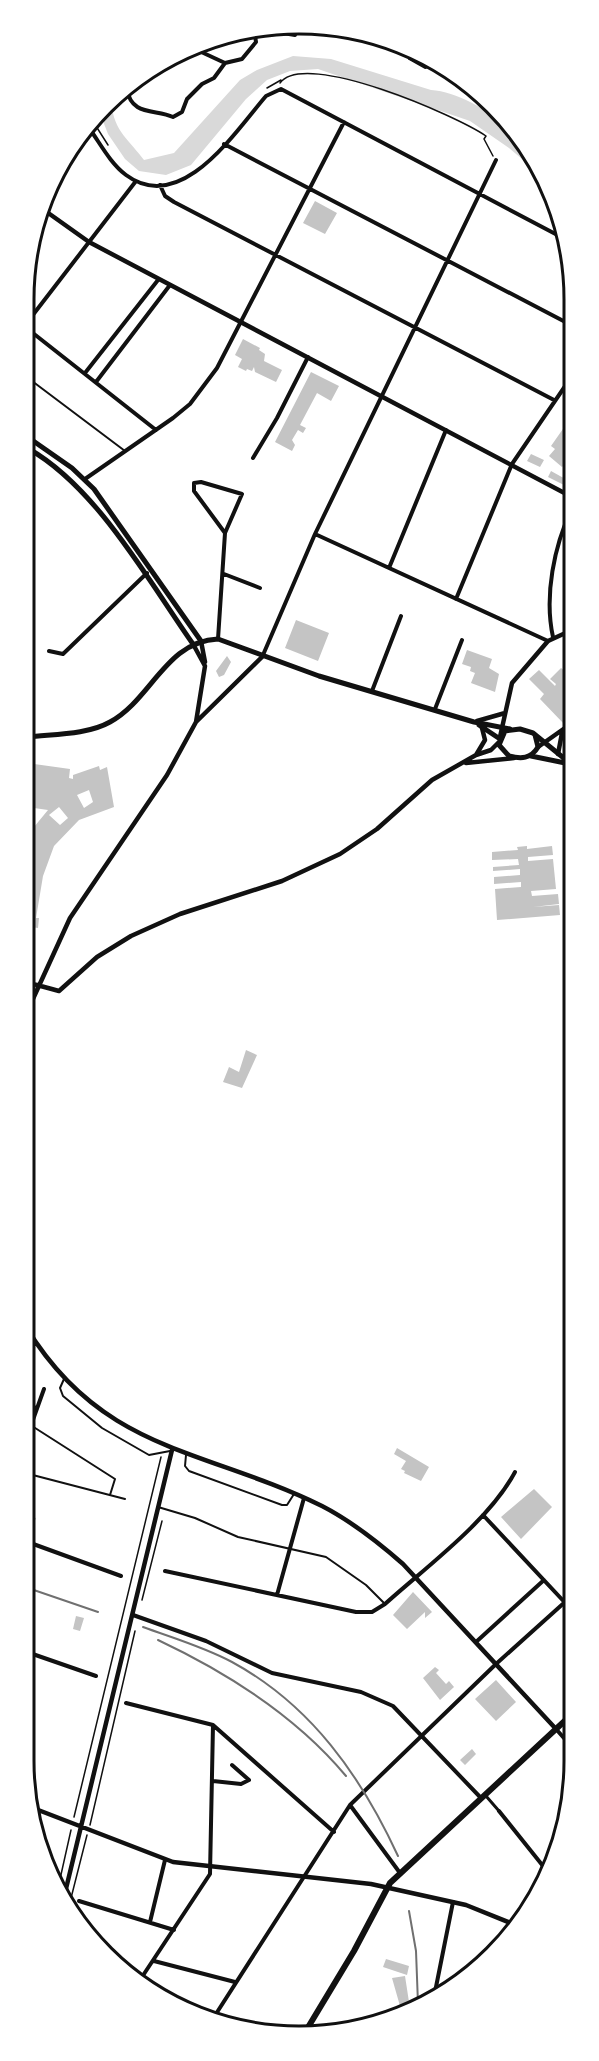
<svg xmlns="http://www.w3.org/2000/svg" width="599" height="2061" font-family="Commissioner,sans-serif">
  <rect width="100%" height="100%" fill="#fff"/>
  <path fill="#d9d9d9" d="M293 56 331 59 431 90C475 93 532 140 548 181L509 148 470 121 318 69 290 71 267 80 246 99 191 165 166 175 139 171 125 159 108 134 101 116 112 105C113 130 131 142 144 160L174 153 240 80 257 70Z"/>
  <path fill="#c4c4c4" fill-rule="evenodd" d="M315 201 337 213 325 234 303 223Z
    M243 339 260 348 259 350 265 354 264 361 282 370 276 382 255 372 254 367 252 371 247 369 246 371 238 367 242 359 235 355Z
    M311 372 339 386 331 401 317 393 300 425 306 428 303 433 298 430 292 440 295 445 292 451 275 442Z
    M572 416V457L562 467 549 456 555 449 551 446Z
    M531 454 544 460 540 467 527 461Z
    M551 471 569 481 566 486 548 477Z
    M296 620 329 633 318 661 285 648Z
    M467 650 492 659 489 668 499 674 495 692 471 683 475 673 470 671 471 667 462 664Z
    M227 656 231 662 224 675 219 677 216 671Z
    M561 668 572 676V716L564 724 540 699 544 694 529 679 539 670 555 686 556 684 550 679Z
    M27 763 70 769 69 778 73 779V775L99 766 100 770 107 767 114 807 79 820 54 846 43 876 36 918H39L38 928 31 927 32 921 27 920V876L32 877 33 870 27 869V828L29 824 34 827 48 810 27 807ZM89 790 93 802 84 808 77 795ZM59 807 68 818 60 825 49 815Z
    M527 846V849L552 846 553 855 528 857V861L553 859 556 889 531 891 532 896 558 894 559 904 533 907 559 905 560 915 497 920 495 889 521 887V882L494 884V877L520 875V869L493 871V867L519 865 518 859 492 860V852L518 850 517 847Z
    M246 1050 257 1055 242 1088 223 1082 229 1067 239 1072Z
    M397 1448 429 1467 421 1481 404 1473 405 1471 401 1469 406 1461 394 1454Z
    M534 1489 552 1507 521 1539 501 1517Z
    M25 1509 30 1511 28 1516 36 1518 31 1531 25 1529Z
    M413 1592 432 1612 425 1618V1612L407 1629 393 1615Z
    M76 1616 84 1618 80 1631 73 1629Z
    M435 1667 439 1670 436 1673 446 1684 449 1681 454 1687 440 1700 423 1678Z
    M496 1680 516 1702 496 1721 475 1699Z
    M472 1749 476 1754 465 1765 460 1760Z
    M386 1959 409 1966 407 1975 383 1967Z
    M405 1976 409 2002 400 2006 392 1978Z"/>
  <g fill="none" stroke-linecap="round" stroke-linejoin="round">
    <path stroke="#111" stroke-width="1.5" d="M280 83C305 49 457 116 486 136L484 139 493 156
      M267 88 281 80
      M94 123 108 145
      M142 1600 162 1521
      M74 1817 161 1457
      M90 1825 135 1631
      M58 1888 71 1830
      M69 1906 87 1835"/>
    <path stroke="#111" stroke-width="2" d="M409 59 425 68 438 64
      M32 381 125 451
      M64 1379 60 1388 63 1396 102 1428 149 1455 170 1451
      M25 1402 36 1407
      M32 1426 115 1479 110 1495
      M186 1455 185 1466 189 1471 282 1505H287L294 1494
      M25 1473 125 1499
      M158 1507 195 1518 238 1537 326 1557 366 1585 385 1604"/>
    <path stroke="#111" stroke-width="3" d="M486 1796 499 1811"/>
    <path stroke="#111" stroke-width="4" d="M259 29 295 35
      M377 44 381 39
      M197 50 225 63 242 59 256 42 254 29
      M127 89C131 116 155 109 173 117L182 112 187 99 202 84 214 78 225 63
      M89 128C100 143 110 163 126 175 181 216 235 132 266 96L281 89 565 239
      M224 144 573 326
      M160 185 165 196 174 202 554 400
      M29 320 136 181
      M29 330 156 430
      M85 373 158 280
      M96 382 170 285
      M253 458 277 418 308 357
      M85 479 173 418 190 404 217 368 344 122
      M315 534 548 641
      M389 568 446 430
      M224 574 260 588
      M456 599 512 464 572 376
      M553 637C544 596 554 546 572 508
      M218 639 225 533 242 494 201 482 194 483V491L225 533
      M49 651 63 654 147 573
      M263 655 315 534 496 160
      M372 691 401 616
      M435 709 462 640
      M27 982 37 985
      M25 1340 36 1344
      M25 1442 44 1389
      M483 1515 570 1608
      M25 1541 121 1576
      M165 1571 356 1612H372L385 1604C426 1567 489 1521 515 1472
      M277 1595 304 1498
      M133 1615 206 1641 272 1673 361 1692 393 1706 481 1798
      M476 1642 544 1580
      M24 1651 96 1676
      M24 1683 32 1654
      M126 1703 213 1725 334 1832
      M556 1729 570 1745
      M213 1781 241 1784 249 1780 232 1765
      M350 1805 400 1873
      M499 1811 547 1871
      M79 1901 174 1930
      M150 1922 165 1860
      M154 1961 235 1982
      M140 1980 210 1874 213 1725
      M434 1997 453 1902
      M214 2017 350 1805 496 1664 565 1602"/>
    <path stroke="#111" stroke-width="4.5" d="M44 210 89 242 572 497
      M201 641 205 662
      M477 721 505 713
      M196 722 263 656
      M500 737 512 683 548 641 572 630
      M538 747 572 723
      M558 754 562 733
      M476 755 485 740 482 728
      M466 763 514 758
      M37 985 59 991 97 957 131 936 180 914 282 881 340 854 377 829 432 780 476 755 491 750 499 742
      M27 1012 70 918 167 775 196 722 205 666 193 644
      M26 1327C103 1453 204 1448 322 1506 353 1522 378 1542 403 1564L556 1729
      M33 1808 173 1862 371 1884 466 1905 518 1926
      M64 1897 172 1450"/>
    <path stroke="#111" stroke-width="5" d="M29 438 72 468 94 489 201 641
      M29 449C97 488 148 580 193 644
      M479 725 500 739
      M535 735 538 747C531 759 521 759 509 756L499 745 505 731 520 729 533 733 571 764
      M28 737C53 734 87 735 110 722 151 700 166 641 218 639L319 676 474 722 510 729
      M531 756 570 764
      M173 2005 284 2036
      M339 2031 380 2023"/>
    <path stroke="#111" stroke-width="6" d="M304 2034 354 1951 390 1883 570 1716"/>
    <path stroke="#707070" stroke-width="2" d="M25 1587 98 1612
      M143 1627C173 1638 204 1647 232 1662 311 1705 361 1776 398 1856
      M158 1640C228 1673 296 1716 346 1776
      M409 1911 416 1951 418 2004"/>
  </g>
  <path d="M0 0H599V2061H0ZM299 34H299A265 265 0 0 1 564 299V1761A265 265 0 0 1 299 2026H299A265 265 0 0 1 34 1761V299A265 265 0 0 1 299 34Z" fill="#fff" fill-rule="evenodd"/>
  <path fill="none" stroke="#111" stroke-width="3" d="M299 34H299A265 265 0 0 1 564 299V1761A265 265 0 0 1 299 2026H299A265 265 0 0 1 34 1761V299A265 265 0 0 1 299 34Z"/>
</svg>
